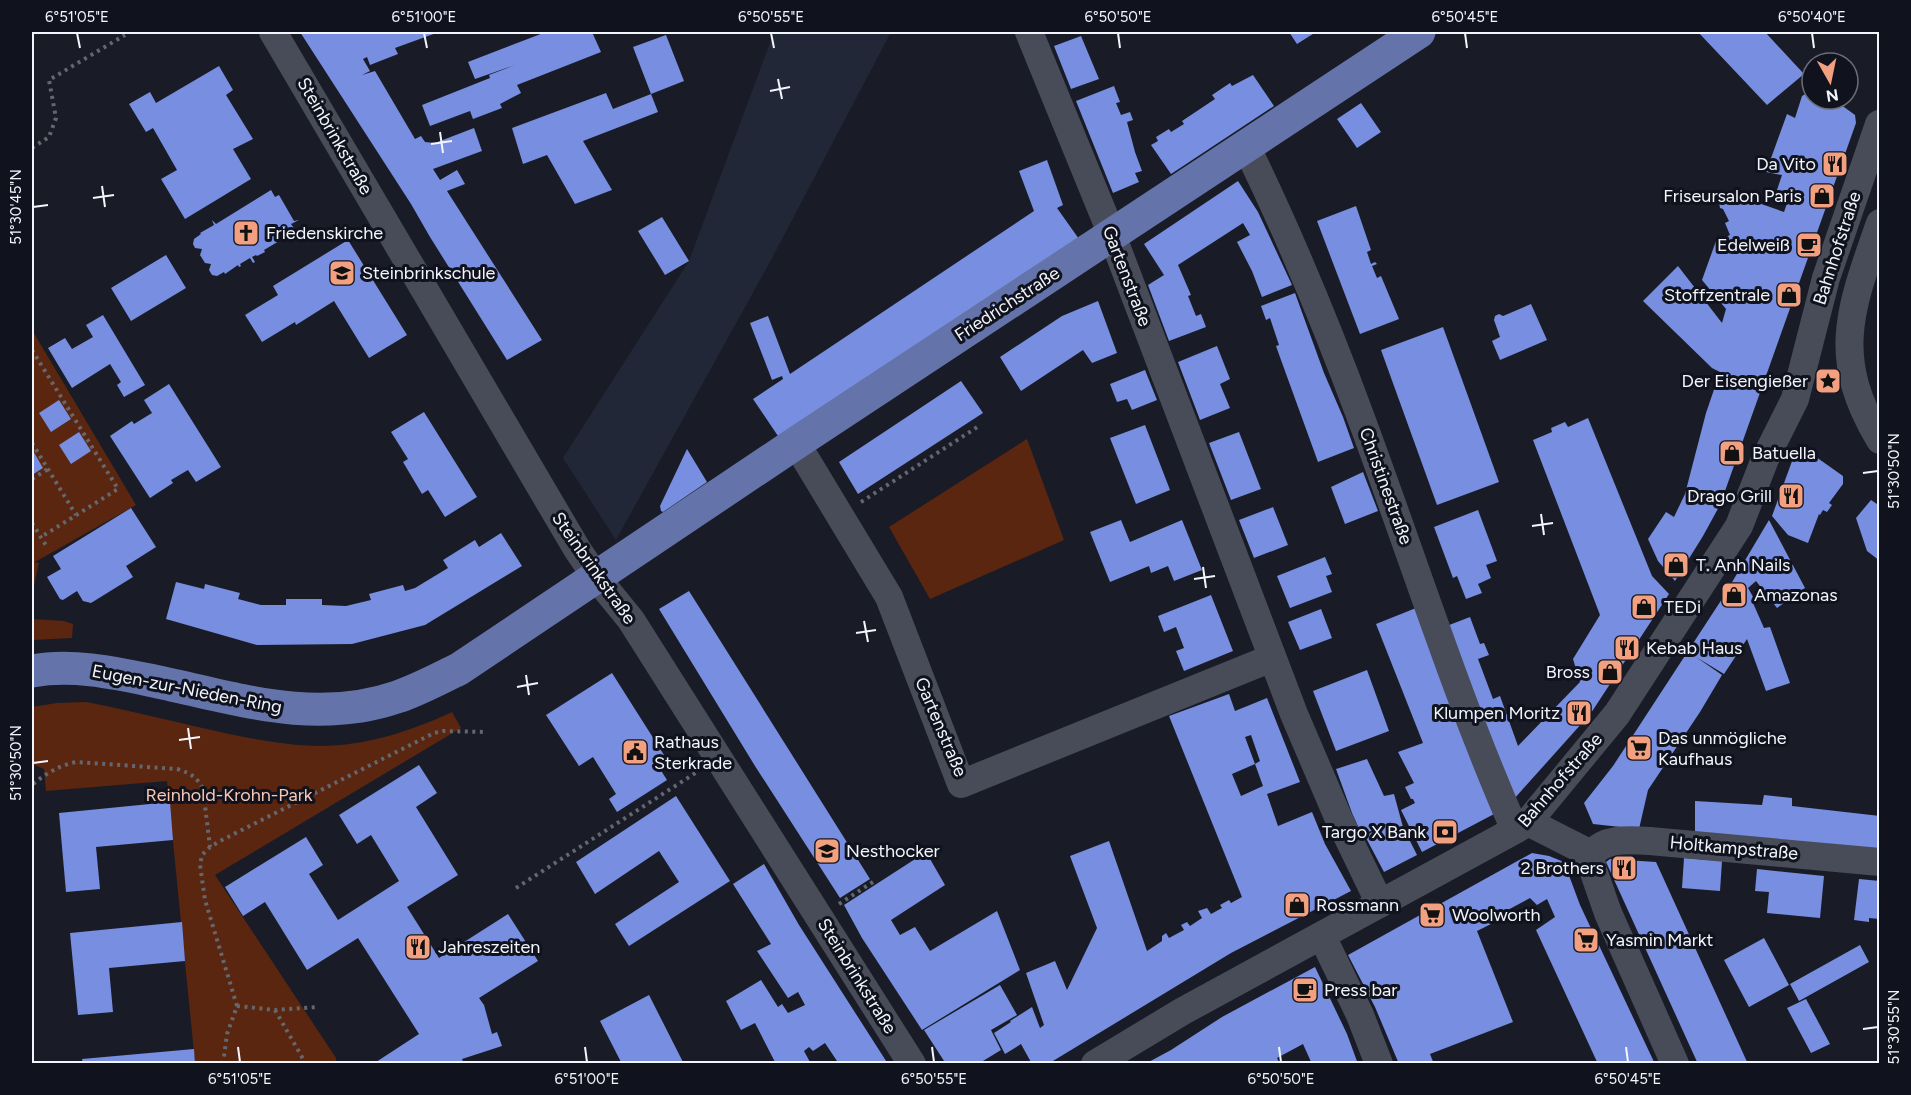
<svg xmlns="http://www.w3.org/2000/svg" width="1911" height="1095" font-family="Figtree,sans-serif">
  <rect width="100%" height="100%" fill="#191c27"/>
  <path fill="#222737" d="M774 32H891L771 260 616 540 563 458 689 261Z"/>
  <path fill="#5a260f" d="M32 330 136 505 35 562 39 563 32 594Z
    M1027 439 1064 540 930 599 889 527Z
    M32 619 64 621 73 624 72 638 32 640Z
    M86 702C134 711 182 724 229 734 259 740 289 746 320 746 366 746 411 731 452 712L461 728 215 875 336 1058V1063H195L167 781 46 791 44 769 32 764V707L57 703Z"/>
  <path fill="#788ee0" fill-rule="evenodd" d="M300 32H439L395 48 398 54 370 65 367 57 363 59 370 71 362 75 375 71 415 139 421 136 425 142 435 143 474 128 482 151 433 169 440 180 457 170 465 184 447 191 542 340 507 360 430 237 411 204Z
    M546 32H592L601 52 517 85 521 93 500 104 502 108 473 119 470 111 430 126 422 105 490 78 489 75 515 65 475 79 468 62Z
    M1289 32H1316L1297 44Z
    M1698 32H1765L1804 74 1767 105Z
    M666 35 684 81 651 94 633 47Z
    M1081 36 1099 79 1071 89 1054 46Z
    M219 66 233 90 226 95 253 139 233 149 251 179 185 219 161 179 177 170 153 128 146 132 129 104 150 92 156 103Z
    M1253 75 1274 106 1171 174 1151 145 1158 141 1156 137 1169 129 1171 132 1184 124 1182 121 1215 99 1212 95 1230 83 1232 86Z
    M1114 86 1120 102 1116 103 1121 115 1130 112 1133 120 1127 122 1135 152 1142 171 1135 173 1139 182 1113 193 1076 101Z
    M1812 90V99H1833L1855 115 1856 123 1720 505 1703 536 1675 581 1658 561 1648 539 1666 512 1674 517 1685 494 1706 413 1720 372 1712 368 1643 301 1678 266 1722 323 1726 309 1702 280 1716 241 1730 235 1725 223 1729 221 1723 209 1720 208 1718 197 1724 191 1784 212 1790 195 1777 190 1782 175 1766 172 1787 114 1795 118 1802 96Z
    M606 93 613 109 651 94 658 112 583 141 612 190 575 204 547 155 523 164 512 128Z
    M1361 103 1381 132 1357 148 1337 119Z
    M1047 160 1063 205 1057 208 1079 239 778 436 753 399 783 379 782 376 772 380 750 323 768 316 790 374 1034 211 1019 171Z
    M1238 181 1258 212 1292 285 1262 297 1252 271 1237 242 1250 235 1243 223 1178 265 1191 295 1188 296 1196 316 1201 314 1206 327 1169 341 1148 285 1164 275 1144 244Z
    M271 190 275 197 279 195 294 221 299 220 291 224 296 231 264 250 265 252 257 256 256 255 252 257 255 262 253 263 250 258 240 264 241 266 239 267 238 265 225 274 224 272 217 276 212 275 209 270 211 264 205 263 200 255 202 249 195 248 193 244 194 239 201 234 200 233 214 225 212 220 216 224Z
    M1356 206 1371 250 1367 252 1371 264 1375 262 1377 264 1372 266 1377 278 1381 276 1399 319 1360 334 1317 221Z
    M662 217 689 261 665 275 638 231Z
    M348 240 407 335 369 358 334 301 296 325 295 322 262 342 245 315 278 295 273 286Z
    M166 255 186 288 131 321 111 288Z
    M1295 293 1324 373 1343 417 1354 448 1318 462 1281 360 1276 346 1279 345 1270 318 1266 320 1261 306Z
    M1098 301 1117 353 1092 363 1083 350 1021 391 1000 357 1062 316Z
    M1531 304 1547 340 1500 360 1492 341 1500 337 1494 320 1495 316 1499 314 1503 316Z
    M103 315 145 385 124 397 117 385 121 382 110 364 72 388 48 348 65 338 72 349 93 337 86 325Z
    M1443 327 1499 482 1437 505 1381 350Z
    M1217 346 1230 379 1220 384 1230 408 1200 420 1178 362Z
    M1145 370 1157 400 1132 410 1127 399 1117 402 1110 384Z
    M961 381 983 413 858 494 839 462Z
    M169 384 221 467 196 482 188 470 171 480 173 483 150 498 110 436 132 421 134 424 152 413 144 400Z
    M59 400 71 419 51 432 39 413Z
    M424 412 477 497 445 517 428 490 422 494 403 462 408 459 391 432Z
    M1588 418 1652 576 1669 594 1591 713 1514 799 1444 627 1470 617 1480 644 1484 643 1489 655 1478 659 1493 699 1500 696 1518 746 1580 682 1573 659 1600 615 1533 440 1552 432 1551 428 1565 422 1568 427Z
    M1145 425 1170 490 1136 504 1110 438Z
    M79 432 91 451 71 464 59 445Z
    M1239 432 1261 489 1231 500 1209 443Z
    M32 449 43 468 32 475Z
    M687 449 707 482 663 512 661 511 660 506Z
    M1809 452 1843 476V484L1829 503 1832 505 1827 512 1823 510 1820 515 1819 514 1808 543 1788 535 1772 516 1795 453Z
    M1363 472 1378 511 1345 524 1331 487Z
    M1871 500 1880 506V561L1867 551 1856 518Z
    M1273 507 1288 545 1254 558 1239 520Z
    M131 508 156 547 126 566 133 577 91 603 83 601 77 591 63 600 60 599 47 577 61 569 53 556Z
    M1478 510 1497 561 1486 565 1491 578 1478 584 1482 593 1466 599 1457 576 1453 578 1434 527Z
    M1121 520 1130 542 1182 520 1202 570 1174 581 1168 566 1151 573 1149 566 1110 582 1090 532Z
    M1769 520 1805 588 1777 608 1756 581 1748 588 1756 602 1753 603 1764 628 1770 627 1790 683 1766 691 1747 639 1724 674 1696 657 1722 675 1700 712 1648 790 1639 829 1593 824 1584 803 1613 766 1722 599Z
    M501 533 522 566 425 625 352 644 257 645 166 619 176 582 204 589 205 584 240 593 238 599 261 605H286V599H322V605L346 606 371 600 369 594 403 585 405 591 415 588 448 568 443 560 475 540 479 547Z
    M1325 557 1332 574 1326 576 1332 592 1290 608 1277 576Z
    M689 591 870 879 840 898 755 766 659 609Z
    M1211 595 1233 651 1184 671 1176 651 1184 648 1176 627 1164 632 1158 616Z
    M1416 608 1496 813 1422 852 1401 810 1415 803 1413 799H1411L1405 787 1414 783 1398 752 1423 743 1376 624Z
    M1321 609 1332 638 1300 650 1288 622Z
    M1367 670 1389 731 1336 751 1313 691Z
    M612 673 664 755 655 761 667 780 617 812 609 799 616 794 593 757 579 766 546 715Z
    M1229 694 1235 711 1267 698 1300 782 1267 794 1278 826 1312 812 1325 844 1351 891 1231 953 1048 1064H1032L1021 1044 1005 1054 994 1033 1011 1022 1010 1021 1032 1007 1040 1028 1044 1025 1026 973 1055 961 1067 990 1097 928 1070 856 1109 841 1147 951 1162 941V936L1166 933 1169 938 1184 930 1181 925 1187 922 1190 926 1202 918 1198 911 1207 908 1211 914 1222 908 1220 905 1229 900 1231 903 1242 897 1169 716ZM1251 735 1260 761 1255 764 1263 786 1241 796 1232 774 1255 764 1245 737Z
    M1367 759 1384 796 1394 794 1403 827 1417 855 1384 872 1365 836 1393 821 1362 835 1352 813 1336 769Z
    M419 765 437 793 416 807 458 875 407 907 439 958 508 914 538 961 479 998 484 1005 492 1034 497 1032 502 1046 462 1059 464 1064H373L419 1034 358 938 307 970 265 902 243 916 225 887 306 837 323 865 309 874 338 920 399 881 371 835 357 844 339 815Z
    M1764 795 1792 798V806L1880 816V849L1695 833V801L1762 805Z
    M676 796 730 881 629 946 615 924 679 882 659 851 595 894 576 862Z
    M170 802 173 840 96 847 100 889 66 892 59 813Z
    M926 852 945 885 891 920 900 935 915 927 930 951 997 911 1020 970 922 1030 862 938 844 905Z
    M1532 853 1549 856 1564 862 1580 905 1655 1064H1598L1536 930 1555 917 1547 899 1537 905 1530 898 1489 920 1491 924 1477 931 1513 1022 1430 1054 1434 1064H1399L1375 1007 1348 955Z
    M1684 858 1722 861 1720 891 1682 888Z
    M1610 859 1656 862 1748 1064H1698L1606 862Z
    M764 864 799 925 888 1064H839L825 1043 813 1051 809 1047 804 1051 811 1064H776L755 1023 741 1030 726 1001 761 980 778 1007 782 1004 788 1013 805 1005 798 992 788 998 757 951 771 944 733 884Z
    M1757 869 1824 876 1820 918 1767 913 1769 892 1755 891Z
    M1859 879 1880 881V919L1869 918V922L1854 920Z
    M182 922 185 961 109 968 113 1012 78 1015 70 933Z
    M1764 938 1789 985 1749 1007 1724 960Z
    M1860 945 1869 962 1799 1001 1790 984Z
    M1315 967 1347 1034 1358 1064H1312L1303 1044 1277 1058 1279 1062 1275 1064H1145L1171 1050 1222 1017Z
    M1000 985 1017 1015 991 1030 1001 1050 978 1064H946L924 1030Z
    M649 995 684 1064H622L600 1021Z
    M1806 999 1830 1044 1811 1053 1787 1008Z
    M194 1049 195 1064H83L82 1059Z"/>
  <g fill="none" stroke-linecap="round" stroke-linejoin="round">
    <path stroke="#646770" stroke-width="4" stroke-dasharray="3 4.5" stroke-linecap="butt" d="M32 148 49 137 56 118 49 80 125 35
      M32 350 118 489 41 537
      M32 443 76 515
      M32 479 48 469
      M861 502 979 426
      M32 523 47 547
      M33 784C47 773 58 766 76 762L177 769C190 773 197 777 203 789L210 847
      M516 888 697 772
      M839 904 876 880
      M237 1006 275 1010 317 1007
      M275 1010 306 1064
      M223 1064 227 1034 237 1006 205 900 200 865 202 855 210 847 220 841 434 733 443 731 486 732"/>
    <path stroke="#484c58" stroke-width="28" d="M273 32 577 549 596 577 631 620 912 1064
      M1029 32 1112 235 1294 714 1338 817 1380 904
      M1246 146C1289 234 1327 326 1361 418 1412 555 1456 696 1515 830
      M1880 223C1851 307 1829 356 1880 440
      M796 443 889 597 961 784 1272 658
      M1528 822 1591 854
      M1591 854C1606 837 1630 840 1650 841L1880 862
      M1591 854 1592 867 1608 913 1675 1064
      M1322 936 1360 1015 1379 1064
      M1095 1064 1183 1011 1515 830 1528 822 1617 714 1739 526 1765 459 1795 399 1826 278 1879 124"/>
    <path stroke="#6473aa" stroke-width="33" d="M32 671C71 664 111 672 149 680 232 697 313 726 397 697 418 690 438 679 459 669L796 443 1419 32"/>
  </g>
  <path fill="none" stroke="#f2f5fc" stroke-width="2" d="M77 33 80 48M424 33 427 48M771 33 774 48M1118 33 1120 48M1465 33 1467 48M1812 33 1814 48M778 79 782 99M770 91 790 87M440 132 443 153M431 144 452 141M102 186 105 207M93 198 114 195M33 207 48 205M1863 473 1878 471M1541 514 1544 535M1532 526 1553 523M1203 567 1206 588M1194 579 1215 576M864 621 868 642M856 633 876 630M526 675 529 695M517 687 538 683M188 728 191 749M179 740 200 737M33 763 48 761M1863 1029 1878 1027M238 1047 240 1062M585 1047 587 1062M932 1047 934 1062M1279 1047 1281 1062M1626 1047 1628 1062"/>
  <defs>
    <g id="restaurant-square" transform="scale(1.35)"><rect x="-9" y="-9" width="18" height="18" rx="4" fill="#f2a080" stroke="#10131d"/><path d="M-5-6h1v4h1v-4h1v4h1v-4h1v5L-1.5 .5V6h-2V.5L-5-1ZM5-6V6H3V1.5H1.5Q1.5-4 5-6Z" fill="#111"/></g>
    <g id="shop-square" transform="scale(1.35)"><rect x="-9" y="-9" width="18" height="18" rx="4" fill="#f2a080" stroke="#10131d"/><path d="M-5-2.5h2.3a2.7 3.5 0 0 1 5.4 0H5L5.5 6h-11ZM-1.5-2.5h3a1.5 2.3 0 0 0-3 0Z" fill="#111"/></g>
    <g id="church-square" transform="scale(1.35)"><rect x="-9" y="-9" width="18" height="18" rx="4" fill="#f2a080" stroke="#10131d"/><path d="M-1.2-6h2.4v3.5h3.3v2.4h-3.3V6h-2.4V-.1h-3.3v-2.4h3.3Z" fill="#111"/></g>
    <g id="cafe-square" transform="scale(1.35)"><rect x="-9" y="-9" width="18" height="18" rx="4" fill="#f2a080" stroke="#10131d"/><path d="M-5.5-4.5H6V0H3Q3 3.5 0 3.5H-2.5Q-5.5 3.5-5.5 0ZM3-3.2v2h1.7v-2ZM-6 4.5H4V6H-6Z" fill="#111"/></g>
    <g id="school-square" transform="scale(1.35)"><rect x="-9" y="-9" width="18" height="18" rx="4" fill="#f2a080" stroke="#10131d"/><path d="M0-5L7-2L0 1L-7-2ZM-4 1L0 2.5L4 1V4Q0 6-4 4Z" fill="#111"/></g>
    <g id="sight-square" transform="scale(1.35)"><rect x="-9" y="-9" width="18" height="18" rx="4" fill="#f2a080" stroke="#10131d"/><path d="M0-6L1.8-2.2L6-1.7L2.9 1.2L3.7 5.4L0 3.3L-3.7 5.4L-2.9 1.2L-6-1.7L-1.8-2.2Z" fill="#111"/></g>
    <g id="supermarket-square" transform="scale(1.35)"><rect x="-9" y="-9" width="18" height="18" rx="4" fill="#f2a080" stroke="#10131d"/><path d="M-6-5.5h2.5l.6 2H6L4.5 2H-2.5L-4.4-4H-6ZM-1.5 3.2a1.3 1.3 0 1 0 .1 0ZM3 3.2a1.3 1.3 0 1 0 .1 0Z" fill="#111"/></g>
    <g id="civic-square" transform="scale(1.35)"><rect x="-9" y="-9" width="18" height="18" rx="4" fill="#f2a080" stroke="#10131d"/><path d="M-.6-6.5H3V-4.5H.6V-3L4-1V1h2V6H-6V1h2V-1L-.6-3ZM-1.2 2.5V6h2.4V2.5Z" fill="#111"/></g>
    <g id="bank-square" transform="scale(1.35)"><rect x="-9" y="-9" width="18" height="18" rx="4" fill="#f2a080" stroke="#10131d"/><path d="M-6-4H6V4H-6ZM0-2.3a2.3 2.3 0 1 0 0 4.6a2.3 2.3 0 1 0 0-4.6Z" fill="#111"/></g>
  </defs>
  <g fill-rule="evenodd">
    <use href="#restaurant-square" x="1835" y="164"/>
    <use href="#shop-square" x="1822" y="196"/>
    <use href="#church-square" x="246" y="233"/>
    <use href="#cafe-square" x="1809" y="245"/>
    <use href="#school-square" x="342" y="273"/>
    <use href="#shop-square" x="1789" y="295"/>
    <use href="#sight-square" x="1828" y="381"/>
    <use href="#shop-square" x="1732" y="453"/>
    <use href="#restaurant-square" x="1791" y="496"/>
    <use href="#shop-square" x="1676" y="565"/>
    <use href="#shop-square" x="1734" y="595"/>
    <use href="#shop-square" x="1644" y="607"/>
    <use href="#restaurant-square" x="1627" y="648"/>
    <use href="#shop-square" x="1610" y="672"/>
    <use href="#restaurant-square" x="1579" y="713"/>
    <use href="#supermarket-square" x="1639" y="748"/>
    <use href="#civic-square" x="635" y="752"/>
    <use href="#bank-square" x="1445" y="832"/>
    <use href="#school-square" x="827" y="851"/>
    <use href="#restaurant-square" x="1624" y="868"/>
    <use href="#shop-square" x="1297" y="905"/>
    <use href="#supermarket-square" x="1432" y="915"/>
    <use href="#supermarket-square" x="1586" y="940"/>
    <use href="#restaurant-square" x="418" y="947"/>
    <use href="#cafe-square" x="1305" y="990"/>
  </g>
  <g text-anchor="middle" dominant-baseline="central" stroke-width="6" stroke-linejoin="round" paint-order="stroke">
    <g font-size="18" fill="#f2f5fc" stroke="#10131d">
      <text transform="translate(335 136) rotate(60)">Steinbrinkstraße</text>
      <text transform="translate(1837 248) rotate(-72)">Bahnhofstraße</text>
      <text transform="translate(1127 276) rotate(69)">Gartenstraße</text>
      <text transform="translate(1007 304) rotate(-33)">Friedrichstraße</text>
      <text transform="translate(1386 486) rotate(70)">Christinestraße</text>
      <text transform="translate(594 568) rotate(55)">Steinbrinkstraße</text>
      <text transform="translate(187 689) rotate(11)">Eugen-zur-Nieden-Ring</text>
      <text transform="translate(941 727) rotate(67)">Gartenstraße</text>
      <text transform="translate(1560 780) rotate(-49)">Bahnhofstraße</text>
      <text transform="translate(1734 848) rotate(5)">Holtkampstraße</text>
      <text transform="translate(857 976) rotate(58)">Steinbrinkstraße</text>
    </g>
    <g font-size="18" fill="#f2f5fc" stroke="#10131d" text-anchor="start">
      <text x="1816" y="164" text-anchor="end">Da Vito</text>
      <text x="1802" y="196" text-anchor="end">Friseursalon Paris</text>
      <text x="266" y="233">Friedenskirche</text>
      <text x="1790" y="245" text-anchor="end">Edelweiß</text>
      <text x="362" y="273">Steinbrinkschule</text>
      <text x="1770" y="295" text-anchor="end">Stoffzentrale</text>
      <text x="1808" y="381" text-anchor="end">Der Eisengießer</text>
      <text x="1752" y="453">Batuella</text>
      <text x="1772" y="496" text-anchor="end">Drago Grill</text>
      <text x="1696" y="565">T. Anh Nails</text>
      <text x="1754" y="595">Amazonas</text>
      <text x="1664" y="607">TEDi</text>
      <text x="1646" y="648">Kebab Haus</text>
      <text x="1590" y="672" text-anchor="end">Bross</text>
      <text x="1560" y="713" text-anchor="end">Klumpen Moritz</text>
      <text x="1658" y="738">Das unmögliche<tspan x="1658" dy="21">Kaufhaus</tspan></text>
      <text x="654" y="742">Rathaus<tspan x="654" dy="21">Sterkrade</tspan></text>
      <text x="1426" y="832" text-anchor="end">Targo X Bank</text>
      <text x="846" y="851">Nesthocker</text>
      <text x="1604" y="868" text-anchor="end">2 Brothers</text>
      <text x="1316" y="905">Rossmann</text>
      <text x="1452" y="915">Woolworth</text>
      <text x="1606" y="940">Yasmin Markt</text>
      <text x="438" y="947">Jahreszeiten</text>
      <text x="1324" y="990">Press bar</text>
    </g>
    <g font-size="18" fill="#f9c8b5" stroke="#10131d">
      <text x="229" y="795">Reinhold-Krohn-Park</text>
    </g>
  </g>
  <rect width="1911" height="1095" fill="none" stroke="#10131d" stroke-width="66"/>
  <g transform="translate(1830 81) rotate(171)"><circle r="28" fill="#10131d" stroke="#6a6d76" stroke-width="1.5"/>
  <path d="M0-4.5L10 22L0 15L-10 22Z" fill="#f2a080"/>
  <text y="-9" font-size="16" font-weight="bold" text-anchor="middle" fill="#f2f5fc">N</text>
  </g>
  <rect x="33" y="33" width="1845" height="1029" fill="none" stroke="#f2f5fc" stroke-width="2"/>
  <g font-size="15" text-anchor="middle" fill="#f2f5fc">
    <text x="77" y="22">6°51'05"E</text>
    <text x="424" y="22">6°51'00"E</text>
    <text x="771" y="22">6°50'55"E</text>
    <text x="1118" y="22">6°50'50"E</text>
    <text x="1465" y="22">6°50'45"E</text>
    <text x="1812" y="22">6°50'40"E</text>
    <text transform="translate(16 207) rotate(-90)" y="5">51°30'45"N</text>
    <text transform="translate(1894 471) rotate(-90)" y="5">51°30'50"N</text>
    <text transform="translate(16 763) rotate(-90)" y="5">51°30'50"N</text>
    <text transform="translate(1894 1027) rotate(-90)" y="5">51°30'55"N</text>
    <text x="240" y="1084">6°51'05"E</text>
    <text x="587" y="1084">6°51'00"E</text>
    <text x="934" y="1084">6°50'55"E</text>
    <text x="1281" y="1084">6°50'50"E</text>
    <text x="1628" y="1084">6°50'45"E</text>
  </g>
</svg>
